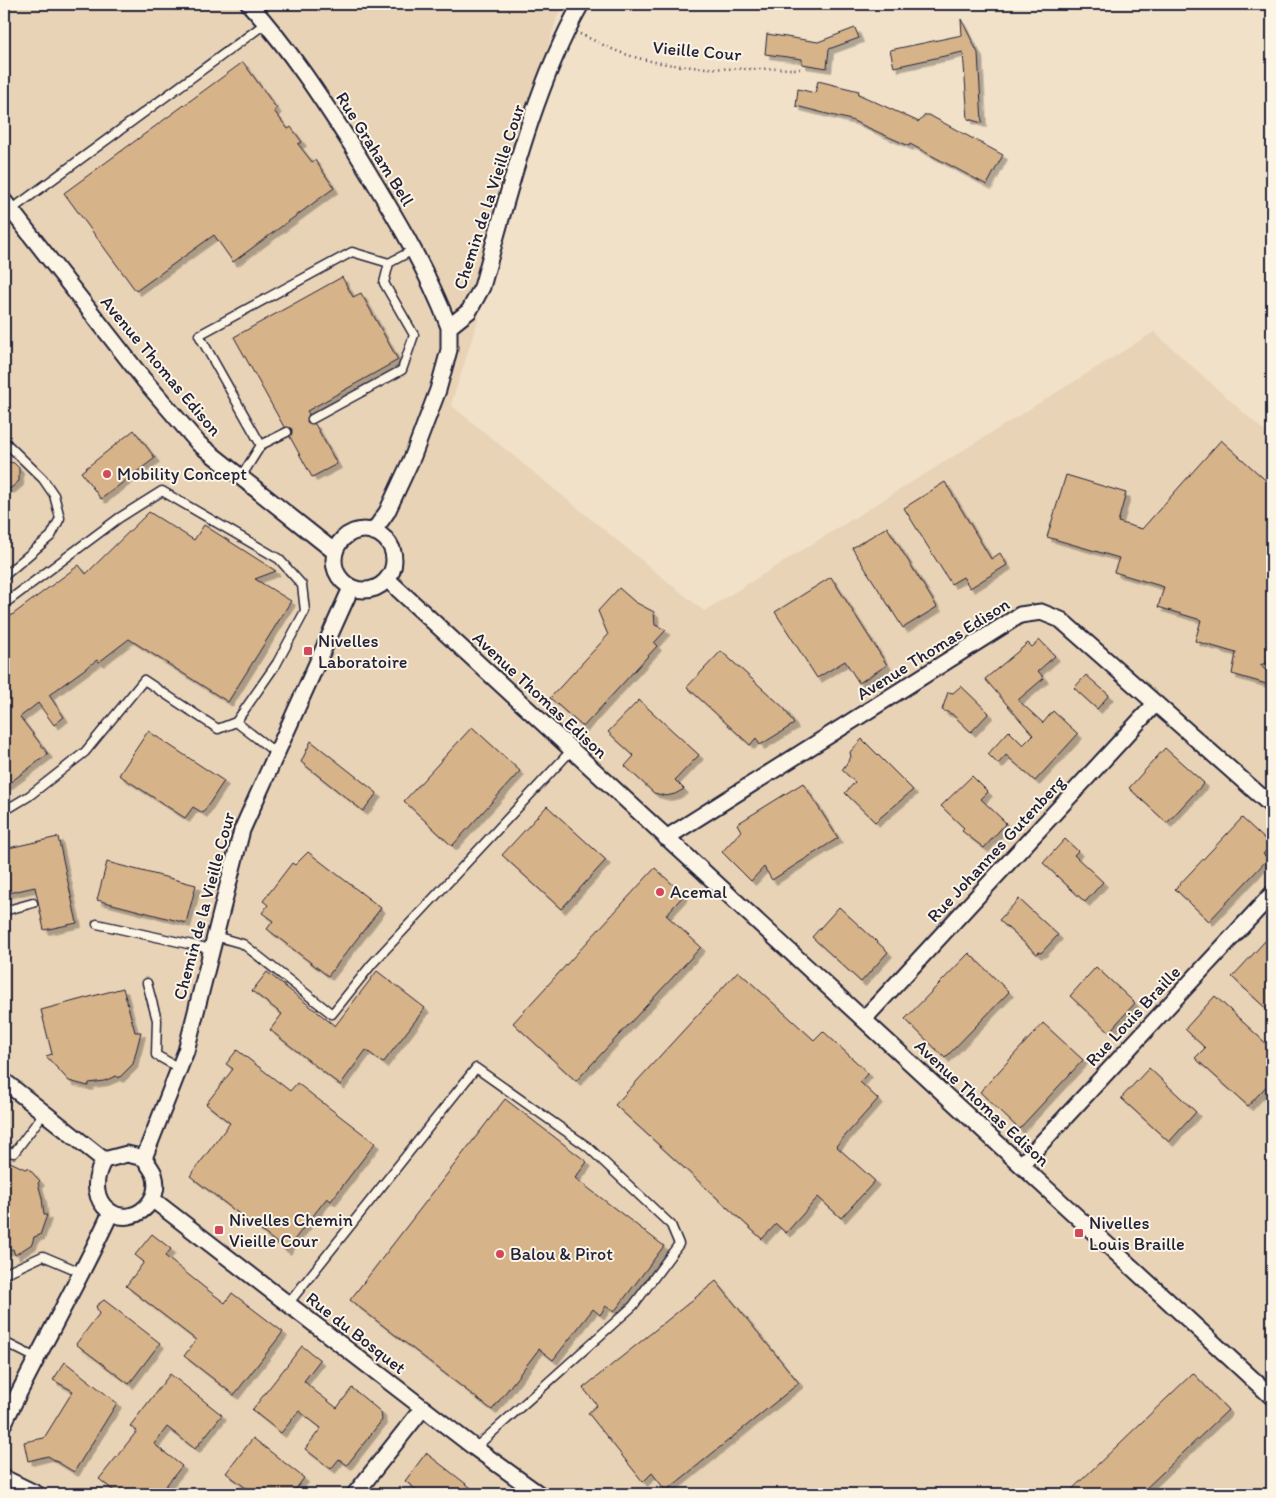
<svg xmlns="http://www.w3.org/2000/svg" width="1276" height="1498" font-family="Itim,sans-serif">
  <defs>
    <filter id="shadow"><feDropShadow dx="4.5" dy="4.5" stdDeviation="0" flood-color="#0004"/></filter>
  </defs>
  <rect width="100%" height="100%" fill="#f1e1c9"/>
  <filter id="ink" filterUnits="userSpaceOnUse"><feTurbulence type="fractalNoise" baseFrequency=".02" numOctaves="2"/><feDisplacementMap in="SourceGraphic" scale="10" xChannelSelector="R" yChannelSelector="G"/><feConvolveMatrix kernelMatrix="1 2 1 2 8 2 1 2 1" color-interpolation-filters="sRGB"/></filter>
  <g filter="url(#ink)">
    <path fill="#e9d3b6" d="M4 4H567L557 17 478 284 479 317 451 405 704 611 1154 332 1272 438V1494H4Z"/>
    <path fill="#d7b389" stroke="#22223b" filter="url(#shadow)" d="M961 19 978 53 982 123 968 119 963 52 894 67 890 50 962 35Z
      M855 28 859 38 829 49 827 68 802 64V59L765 54 767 34 818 42Z
      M243 62 277 109 274 111 288 129 291 127 302 142 298 144 312 162 315 160 334 188 233 262 214 235 136 291 64 193Z
      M818 81 859 91 858 94 919 122 925 115H929L1003 155 987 185 910 144 909 146 851 120 796 106 798 89 815 93Z
      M342 277 353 297 361 293 398 360 307 411 309 414 307 422 315 424 337 464 312 477 290 437 292 429 284 427 234 337Z
      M134 430 155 458 101 499 81 472Z
      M1221 440 1272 486V661L1260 665 1272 676 1270 685 1232 674 1236 653 1195 641 1201 620 1158 607 1164 587 1114 572 1119 558 1047 537 1066 475 1126 493 1118 522 1142 529Z
      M4 461 14 463 19 468V481L11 488 4 489Z
      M945 482 991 559 1000 553 1007 565 970 588 963 577 951 584 904 508Z
      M149 512 194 540 204 525 276 571 255 579 291 601 228 702 129 639 99 662 97 660 49 695 64 717 54 725 38 703 20 717 48 754 4 787V621L79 565 86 574Z
      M887 527 937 607 903 628 852 548Z
      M831 577 887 665 859 683 845 661 817 678 775 612Z
      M619 588 635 602 654 612 655 625 666 630 654 643 657 646 583 727 550 698 608 635 598 611Z
      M1040 640 1055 656 1038 671 1044 678 1018 700 1043 723 1053 711 1078 734 1035 781 1006 755 998 764 988 754 1009 731 1023 745 1033 735 985 679 1028 643 1032 647Z
      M721 651 784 708 794 724 760 745 756 738 750 745 687 687Z
      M1086 675 1109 695 1097 709 1074 688Z
      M961 686 989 713 971 732 952 714 942 710 948 692 953 693Z
      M639 700 699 755 675 780 684 789 675 794 666 796 654 793 625 766 634 756 608 732Z
      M472 727 520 771 452 846 404 801Z
      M148 731 224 781 203 813 193 807 185 818 119 775Z
      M862 739 913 790 875 822 845 793 855 782 842 770 851 757 850 752Z
      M311 741 377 793 363 811 301 762Z
      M1165 748 1204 783 1167 823 1129 788Z
      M972 776 988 792 981 799 1006 823 984 848 962 831 964 828 941 806Z
      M803 783 838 838 772 880 764 867 751 881 722 852 741 831 737 824Z
      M547 806 606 860 561 909 502 855Z
      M1242 818 1271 845 1263 854 1268 859 1209 921 1175 889Z
      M58 837 77 923 44 930 35 887 4 894V849Z
      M1065 839 1078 851 1074 855 1103 882 1085 902 1043 863Z
      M308 852 381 908 328 976 267 929 273 921 262 913 268 905 263 901 292 863 295 865Z
      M107 862 196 885 186 923 97 900Z
      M655 868 684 895 666 915 701 947 576 1081 513 1023Z
      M1019 899 1058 935 1041 953 1039 952 1037 954 999 920Z
      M839 907 888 952 861 982 812 937Z
      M1266 940 1272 946V1014L1232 977Z
      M969 953 1009 992 945 1058 905 1019Z
      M1096 967 1135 1003 1109 1032 1070 996Z
      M377 971 425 1008 383 1063 366 1050 340 1085 270 1030 282 1014 252 991 267 972 335 1026Z
      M738 971 814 1040 823 1031 868 1073 860 1082 878 1099 836 1146 875 1181 841 1218 818 1197 786 1233 776 1224 762 1239 615 1105Z
      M123 988 135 1032H141L133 1064 119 1078 116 1076 104 1081 89 1083 88 1086 69 1081 46 1056 52 1054 41 1010Z
      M1215 996 1272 1049V1080L1248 1106 1195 1058 1205 1048 1185 1029Z
      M1043 1023 1083 1060 1019 1129 980 1092Z
      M237 1050 290 1091 297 1083 375 1143 331 1201 327 1198 286 1250 190 1176 230 1123 206 1104 233 1069 226 1064Z
      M1149 1068 1196 1112 1169 1142 1121 1098Z
      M505 1099 587 1162 575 1178 664 1246 614 1312 606 1306 600 1315 593 1309 553 1360 539 1349 492 1410 350 1300Z
      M4 1159 25 1169 28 1168 40 1181 38 1183 42 1198 44 1215H47L40 1235 34 1237 32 1244 15 1255 13 1249 4 1251Z
      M152 1234 171 1249 165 1256 205 1288 225 1303 232 1293 283 1332 234 1395 184 1356 196 1340 126 1286 144 1262 135 1255Z
      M716 1281 799 1383 666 1491 652 1473 643 1482 588 1413 597 1405 583 1388Z
      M104 1300 160 1343 129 1384 76 1344 99 1314 96 1306Z
      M302 1346 320 1360 304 1381 315 1391 337 1408 352 1388 381 1412 382 1420 347 1465 339 1459 331 1469 305 1449 321 1428 299 1411 281 1433 252 1410Z
      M65 1362 117 1403 74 1472 48 1456 28 1461 24 1442 44 1438 73 1391 53 1380Z
      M1193 1373 1228 1410 1140 1494H1067Z
      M170 1374 222 1415 195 1449 167 1427 154 1444 182 1466 159 1494H118L99 1479 137 1431 130 1426Z
      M253 1438 304 1478 292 1494H254L226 1473Z
      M426 1453 479 1494H422L405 1481Z"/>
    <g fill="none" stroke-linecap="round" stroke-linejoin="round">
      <g stroke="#22223b" stroke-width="11">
        <path id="lane" d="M11 210 266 23
          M312 419 402 370 414 335 384 283 389 263
          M4 441 43 479 54 495 60 518 51 536 4 576
          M261 445 287 432
          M241 477 261 445 199 335 352 252 389 263 413 250
          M4 604 119 518 162 491 279 559 302 585 305 611 277 663 236 722
          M4 811 29 796 85 752 144 680 218 729 236 722 276 753
          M4 911 33 903
          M97 924 211 949
          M215 936 243 944 332 1014 372 964 567 755
          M147 983 157 1020 156 1055 179 1068
          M4 1151 14 1153 44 1113
          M4 1274 43 1256 83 1273
          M288 1304 476 1068 588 1147 671 1225 679 1244 633 1306 475 1448
          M4 1342 36 1358"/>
      </g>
      <g stroke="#22223b" stroke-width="19">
        <path id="street" d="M249 4C289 48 322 99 354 149 389 206 425 264 449 327
          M4 201 144 380 199 444 335 552
          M334 560a30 30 0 1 1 60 0a30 30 0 1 1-60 0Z
          M373 532 387 512 413 456 438 390 449 350V327L469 311 482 287C508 195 534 87 581 4
          M387 579 1272 1397
          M666 838 1020 615 1041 612 1061 620 1272 806
          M864 1019 1155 704
          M4 1081 104 1160
          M127 1154 144 1158C147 1163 152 1169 154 1174 157 1183 156 1193 151 1201 126 1237 78 1204 104 1160Z
          M144 1158 186 1051 242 830 351 588
          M1021 1165 1272 894
          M152 1199 475 1448 539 1494
          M4 1423C38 1352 78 1284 111 1212
          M4 1478 37 1494
          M355 1494 423 1408"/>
      </g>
      <path stroke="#22223b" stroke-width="2.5" stroke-dasharray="1 4" stroke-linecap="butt" d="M580 34C594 40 608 48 622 53 678 73 742 68 800 69"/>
      <use href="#lane" stroke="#fcf5e5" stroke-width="8"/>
      <use href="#street" stroke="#fcf5e5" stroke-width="15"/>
    </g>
  </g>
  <g fill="#d1495b" stroke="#fcf5e5" stroke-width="2">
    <circle cx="107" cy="474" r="5"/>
    <rect x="303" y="646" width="10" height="10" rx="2.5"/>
    <circle cx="660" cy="892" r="5"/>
    <rect x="214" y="1225" width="10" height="10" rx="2.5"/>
    <rect x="1074" y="1228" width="10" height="10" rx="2.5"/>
    <circle cx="500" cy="1254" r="5"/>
  </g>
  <g text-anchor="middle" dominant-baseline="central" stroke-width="4" stroke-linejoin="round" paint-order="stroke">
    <g font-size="18" fill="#22223b" stroke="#fcf5e5">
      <text transform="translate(697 51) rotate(5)">Vieille Cour</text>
      <text transform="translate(375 149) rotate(58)">Rue Graham Bell</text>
      <text transform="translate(489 197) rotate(-72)">Chemin de la Vieille Cour</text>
      <text transform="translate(161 366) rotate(50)">Avenue Thomas Edison</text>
      <text transform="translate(933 649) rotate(-32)">Avenue Thomas Edison</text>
      <text transform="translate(540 695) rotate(43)">Avenue Thomas Edison</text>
      <text transform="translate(996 849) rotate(-47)">Rue Johannes Gutenberg</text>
      <text transform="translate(204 906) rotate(-75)">Chemin de la Vieille Cour</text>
      <text transform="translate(1133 1016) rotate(-47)">Rue Louis Braille</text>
      <text transform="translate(982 1103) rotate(43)">Avenue Thomas Edison</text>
      <text transform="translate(356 1333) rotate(38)">Rue du Bosquet</text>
    </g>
    <g font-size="18" fill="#22223b" stroke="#fcf5e5" text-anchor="start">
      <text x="117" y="474">Mobility Concept</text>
      <text x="318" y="641">Nivelles<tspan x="318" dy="21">Laboratoire</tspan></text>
      <text x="670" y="892">Acemal</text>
      <text x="229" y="1220">Nivelles Chemin<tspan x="229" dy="21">Vieille Cour</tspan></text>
      <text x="1089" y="1223">Nivelles<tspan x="1089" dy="21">Louis Braille</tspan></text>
      <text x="510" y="1254">Balou &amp; Pirot</text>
    </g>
  </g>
  <rect width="1276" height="1498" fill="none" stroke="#fcf5e5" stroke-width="20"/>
  <rect x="10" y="10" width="1256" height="1478" fill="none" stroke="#22223b" stroke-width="2" filter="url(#ink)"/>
</svg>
